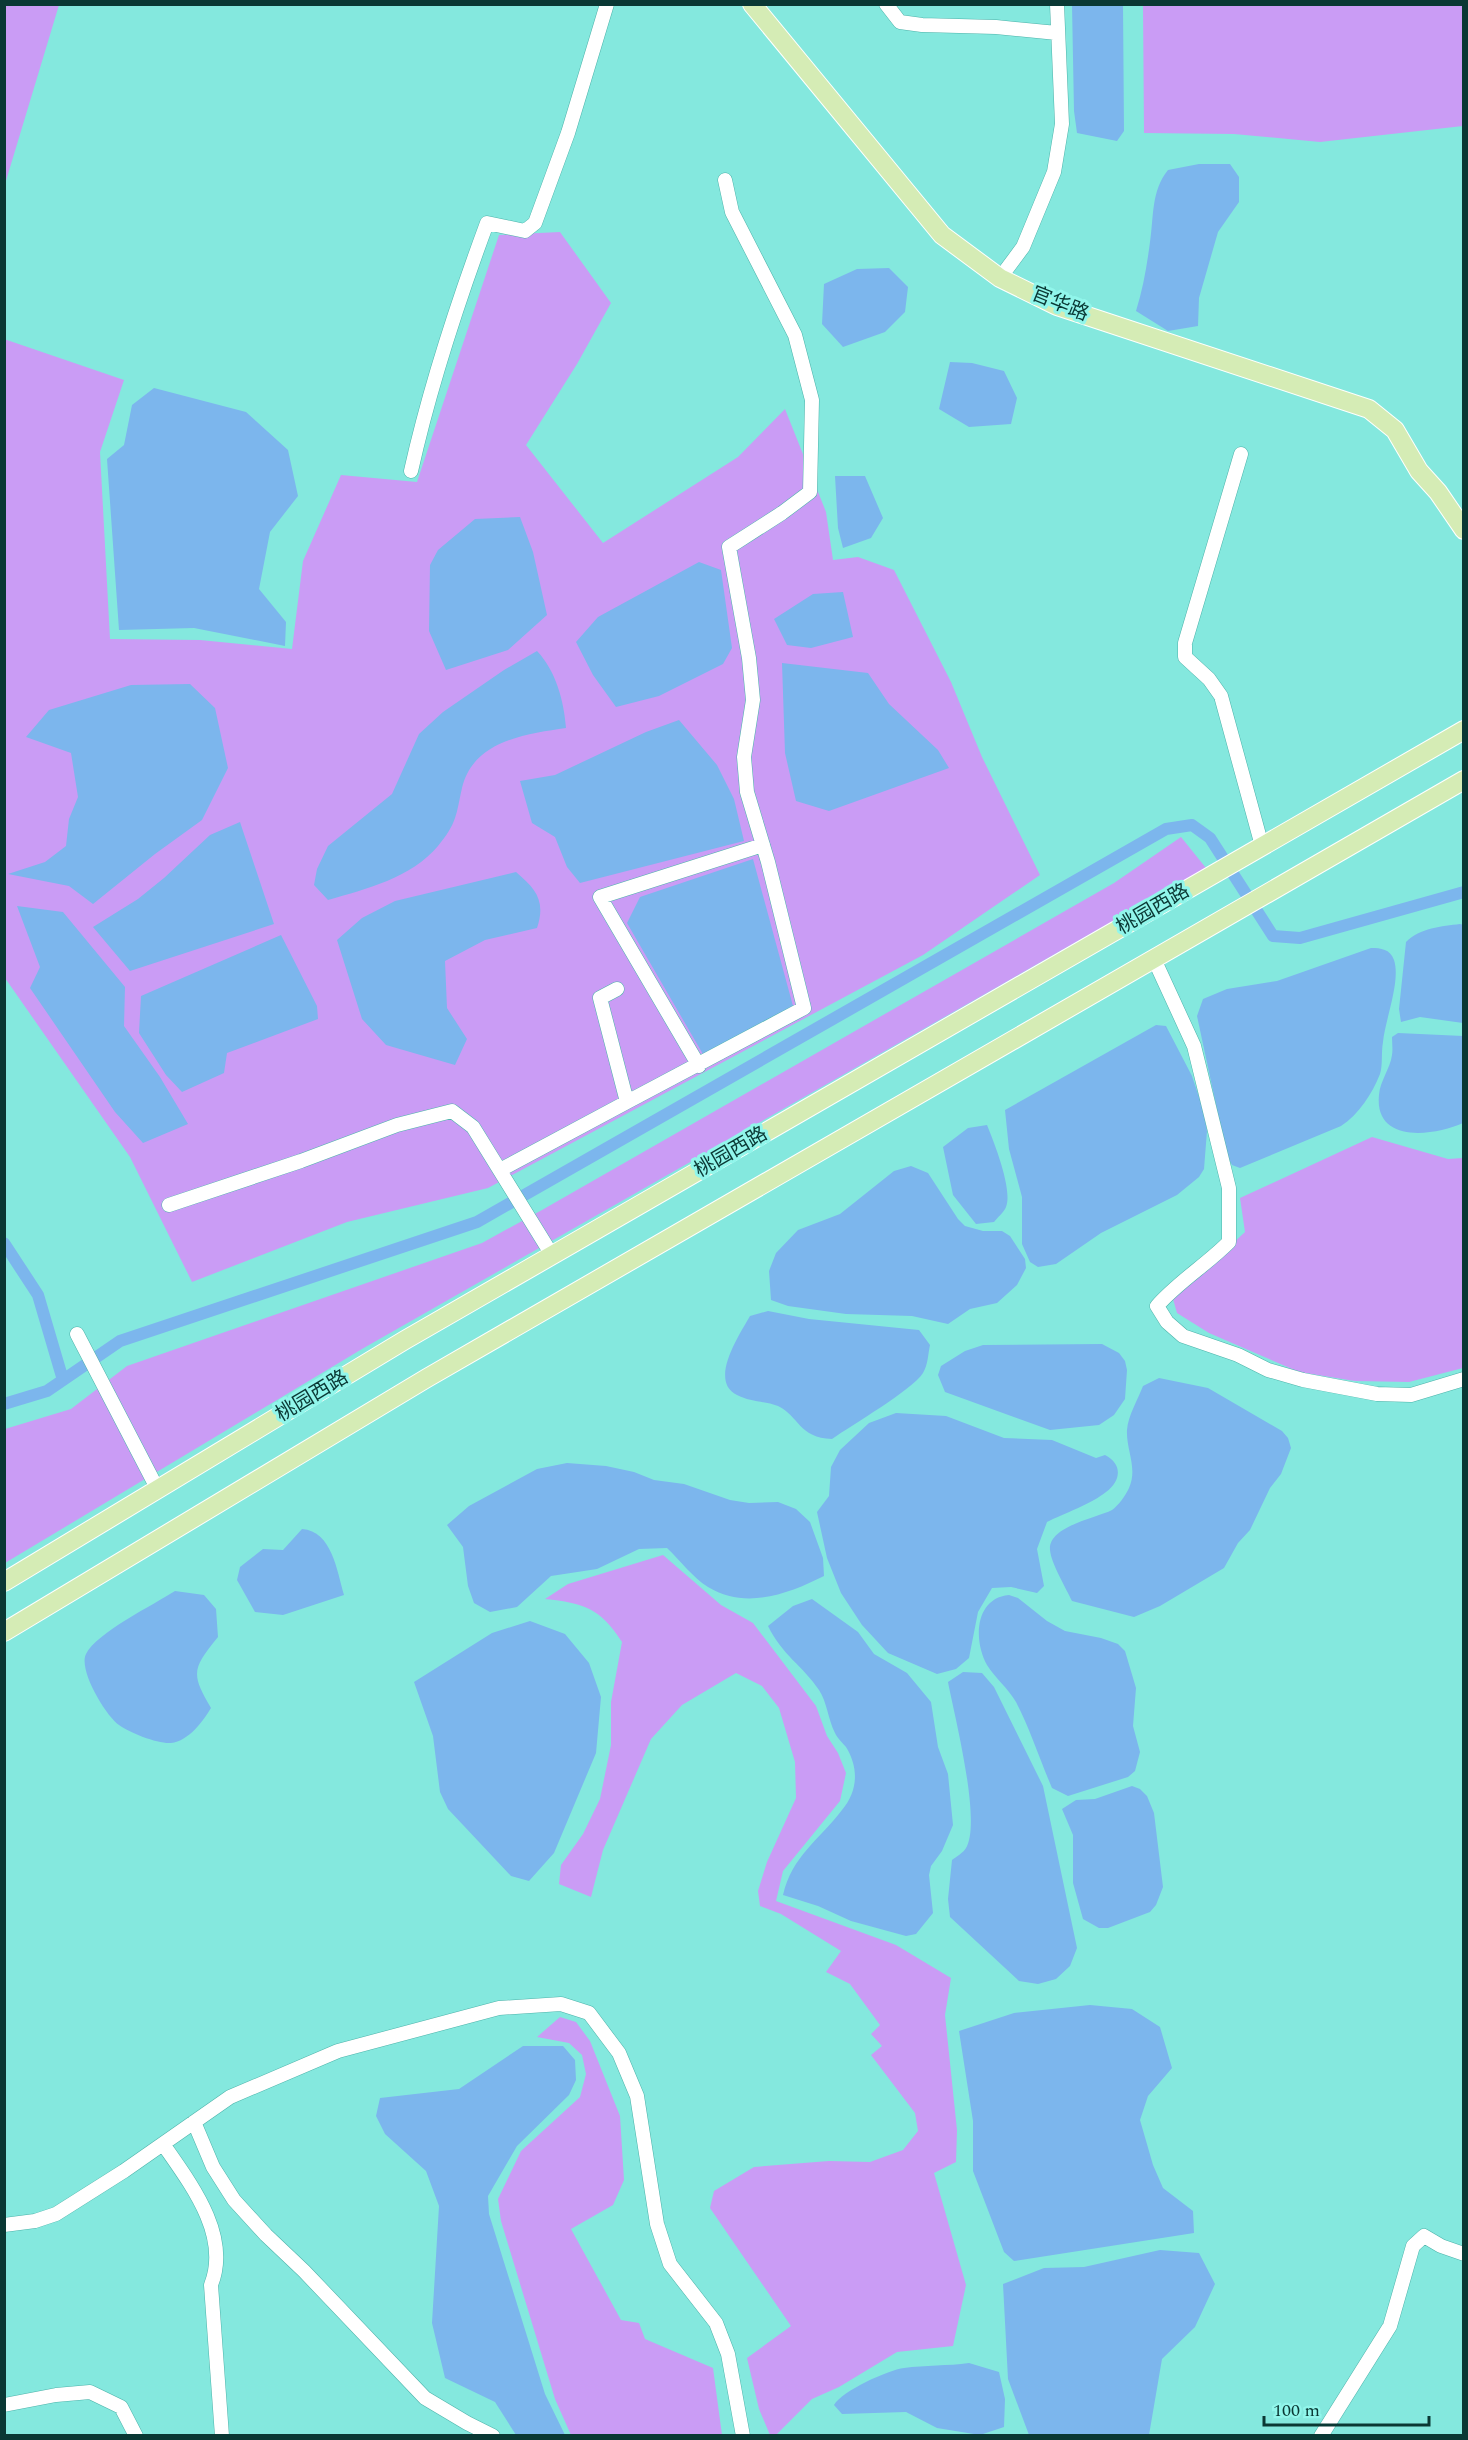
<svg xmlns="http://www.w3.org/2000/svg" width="1468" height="2440" font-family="Spectral,'Noto Sans SC',serif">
  <rect width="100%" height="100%" fill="#84e8de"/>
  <path fill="#ca9cf5" d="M5 4 59 5 5 184 4 5Z
    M1143 5H1463V126L1320 142 1234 134 1144 133Z
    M560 232 611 303 577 364 526 445 603 543 738 457 785 409 826 512 833 560 858 557 894 570 951 682 982 757 1040 875 923 955 488 1188 347 1222 192 1282 130 1157 5 978 4 339 124 380 100 452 110 639 200 640 292 649 303 561 341 475 417 482 499 235Z
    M1181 837 1206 868 362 1349 5 1563V1429L71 1409 127 1366 482 1243 542 1210 1114 883Z
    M1372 1137 1448 1159 1463 1158V1368L1409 1382 1355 1381 1299 1372 1209 1333 1177 1313 1173 1299 1245 1232 1240 1198Z
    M663 1555 721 1605 753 1623 816 1706 827 1736 838 1753 846 1773 840 1801 783 1871 776 1901 896 1945 951 1978 945 2015 957 2130 956 2162 934 2173 966 2285 953 2346 897 2352 839 2387 812 2399 776 2435H770L759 2409 747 2358 791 2326 710 2208 714 2191 754 2167 829 2161 870 2162 903 2150 918 2131 915 2113 871 2055 882 2046 871 2034 880 2025 850 1984 826 1972 841 1951 781 1914 760 1906 758 1891 767 1862 796 1798 795 1762 779 1708 762 1686 736 1673 682 1705 651 1739 603 1850 591 1897 559 1884 561 1865 583 1834 600 1799 611 1745V1702L622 1642C600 1608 584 1603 545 1599L568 1584Z
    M560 2017 576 2022 590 2041 620 2116 624 2180 613 2205 571 2229 621 2320 639 2323 645 2339 713 2368 722 2435H571L555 2399 501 2221 498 2199 521 2151 580 2097 586 2074 582 2055 569 2043 537 2037Z"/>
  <path fill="#7cb6ed" d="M1072 5H1123L1124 131 1117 141 1077 133 1074 111Z
    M1199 164H1230L1239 177V202L1218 232 1199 298 1198 326 1168 331 1136 311C1143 289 1147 265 1150 242 1154 216 1151 191 1168 170Z
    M889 268 908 287 905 312 885 332 843 347 822 324 824 284 857 269Z
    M950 362 972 363 1004 371 1017 398 1011 424 969 427 939 409Z
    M154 388 246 412 288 450 298 496 270 532 259 589 286 622 285 646 194 628 119 630 107 459 124 445 132 405Z
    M835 476H865L883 518 871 538 843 548 838 528Z
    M520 517 533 552 547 615 508 650 446 670 429 631 430 565 438 550 475 519Z
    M699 562 721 570 732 648 723 664 659 696 616 707 593 675 576 642 598 617Z
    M843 592 853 637 811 648 787 645 774 619 813 594Z
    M537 651C556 671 564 701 566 728 525 734 473 741 462 788 456 815 457 823 438 846 411 878 366 889 328 900L314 885 317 869 328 846 392 794 419 734 443 712 504 670Z
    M782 663 868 673 889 704 938 750 949 768 829 811 796 801 785 753Z
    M190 684 215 708 228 768 202 820 155 854 93 904 69 886 8 874 45 862 66 846 69 819 78 797 71 753 26 737 49 710 131 685Z
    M679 720 717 765 734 799 744 841 580 883 567 867 555 837 532 823 520 781 555 775 646 732Z
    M240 822 274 924 130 971 93 927 138 899 164 878 210 835Z
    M753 859 793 1006 704 1056 627 923 640 897Z
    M516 872C536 889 546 901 537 928L485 940 445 961 447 1008 467 1039 455 1065 386 1045 362 1019 337 940 362 918 395 901Z
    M17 906 63 912 125 987 124 1026 160 1077 188 1124 143 1143 115 1112 30 988 40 967Z
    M1460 924 1464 925 1463 1023 1420 1017 1401 1022 1399 1009 1406 942C1420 928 1442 926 1460 924Z
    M281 935 317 1006 318 1019 227 1053 224 1073 182 1092 166 1075 139 1033 141 996Z
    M1371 948C1381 948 1390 949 1394 960 1401 981 1385 1020 1383 1042 1381 1053 1383 1065 1380 1074 1372 1094 1359 1114 1341 1126L1240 1168 1232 1165 1227 1156 1197 1016 1203 999 1227 989 1277 981Z
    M1156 1025 1166 1026 1192 1076 1204 1112 1207 1131 1204 1169 1199 1177 1177 1195 1101 1233 1056 1264 1038 1267 1030 1262 1022 1244V1197L1009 1149 1005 1110Z
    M1398 1033 1463 1036V1123C1434 1136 1374 1144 1379 1095 1380 1081 1390 1069 1392 1055 1393 1049 1392 1043 1392 1037Z
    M987 1125C994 1142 1013 1190 1006 1207 1004 1212 997 1218 994 1222L976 1224 953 1195 943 1147 968 1128Z
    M911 1166 928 1173 958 1219 965 1226 983 1231H1002L1010 1236 1025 1259 1026 1268 1017 1285 997 1303 970 1309 948 1324 912 1316 846 1314 788 1306 771 1300 769 1271 776 1253 798 1230 840 1214 894 1171Z
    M768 1311 809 1319 919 1330 930 1345C928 1354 928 1365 923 1373 912 1390 852 1425 832 1439 799 1438 799 1416 778 1406 765 1401 750 1402 737 1395 708 1381 740 1334 750 1316Z
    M1102 1344 1119 1353 1125 1361 1127 1370 1125 1399 1114 1415 1099 1425 1050 1430 945 1392 938 1375 941 1366 965 1351 983 1345Z
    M1159 1378 1208 1388 1282 1431 1288 1438 1291 1448 1281 1474 1270 1488 1250 1530 1238 1543 1224 1568 1160 1606 1134 1617 1072 1601C1066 1588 1051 1563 1050 1550 1048 1526 1097 1518 1112 1510 1118 1506 1126 1495 1129 1488 1138 1468 1126 1450 1127 1430 1128 1416 1138 1399 1143 1386Z
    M896 1413 946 1416 1004 1438 1052 1440 1096 1458 1105 1455C1123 1464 1121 1481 1106 1492 1093 1503 1063 1514 1047 1522L1037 1549 1044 1586 1037 1593 1011 1587 992 1588 978 1612 969 1658 956 1669 937 1674 888 1653 862 1625 841 1593 827 1558 817 1512 829 1496 831 1467 840 1450 869 1423Z
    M567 1463 606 1466 634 1472 654 1480 684 1484 730 1500 749 1503 778 1502 796 1509 810 1522 823 1558 824 1576C788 1594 746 1610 708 1587 693 1578 680 1560 667 1548L639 1549 597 1569 551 1576 517 1607 490 1612 474 1603 468 1586 463 1547 447 1525 469 1506 537 1469Z
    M302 1529C332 1531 337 1571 344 1595L283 1615 255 1612 237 1580 240 1567 263 1549 283 1550Z
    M175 1591 204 1595 216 1609 218 1637C193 1668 190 1673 211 1708 203 1721 189 1741 171 1743 158 1744 130 1733 119 1725 106 1716 78 1670 86 1654 96 1633 155 1604 175 1591Z
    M1009 1595 1018 1598 1047 1621 1065 1631 1101 1638 1118 1644 1125 1651 1136 1688 1133 1726 1140 1752 1135 1771 1128 1777 1068 1796 1052 1788C1040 1760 1030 1729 1016 1702 1008 1688 995 1678 987 1665 973 1640 975 1598 1009 1595Z
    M812 1599 858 1632 874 1654 907 1673 931 1702 938 1747 948 1774 953 1825 942 1851 931 1866 929 1875 933 1913 916 1934 906 1936 851 1921 818 1906 783 1895C792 1856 819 1840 842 1810 858 1791 859 1768 846 1747 842 1742 837 1738 835 1733 828 1719 827 1702 819 1690 803 1666 782 1655 768 1626L793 1606Z
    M530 1621 565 1634 589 1663 601 1697 596 1753 554 1853 529 1881 511 1876 448 1809 440 1792 433 1736 414 1682 492 1633Z
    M963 1672 982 1673 994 1687 1043 1786 1077 1948 1070 1966 1056 1979 1038 1984 1019 1981 950 1917 948 1899 952 1860C956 1857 964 1852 966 1848 982 1822 954 1714 948 1682Z
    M1132 1786 1140 1789 1147 1796 1154 1813 1163 1887 1156 1905 1150 1912 1108 1928H1099L1083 1919 1073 1883V1835L1062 1809 1076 1800 1095 1799Z
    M1090 2005 1132 2009 1160 2027 1172 2068 1148 2096 1140 2120 1153 2165 1163 2188 1193 2211 1194 2233 1014 2261 1004 2252 973 2171V2121L959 2031 1014 2013Z
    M523 2046H563L575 2060 576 2080 569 2095 517 2146 488 2196 489 2214 545 2394 565 2435H516L495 2402 445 2378 432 2323 439 2206 426 2171 385 2134 376 2116 380 2098 459 2089Z
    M1160 2250 1199 2253 1215 2284 1195 2327 1162 2359 1149 2435H1029L1008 2379 1003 2284 1044 2268 1084 2267Z
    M969 2363 999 2372 1005 2399 1004 2427 980 2435 937 2428 906 2412 842 2414 834 2405C842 2391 888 2370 904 2368 925 2365 948 2366 969 2363Z"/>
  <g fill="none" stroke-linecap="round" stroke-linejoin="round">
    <path stroke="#7cb6ed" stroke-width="12" d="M4 1243 38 1295 63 1380
      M4 1404 47 1391 120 1341 477 1222 1166 829 1192 825 1210 838 1273 936 1300 938 1464 892"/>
    <g stroke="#4cb3aa" stroke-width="15">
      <path id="minor" d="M886 4 900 22 922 25 996 27 1057 33
        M1000 278 1023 247 1054 172 1062 124 1057 4
        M1241 454 1185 643V657L1209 679 1221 696 1262 846
        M411 471C430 386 457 304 487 223L525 231 535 223 568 133 607 4
        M1154 959 1194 1046 1229 1188V1242C1206 1265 1178 1282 1157 1306L1167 1322 1183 1336 1238 1355 1268 1370 1303 1380 1377 1394 1411 1395 1464 1379
        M699 1066 600 897 763 845
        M627 1102 804 1008 768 862 747 792 744 757 753 700 749 658 729 547 782 513 810 492 812 400 795 335 732 212 725 180
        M500 1170 627 1102 600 998 617 989
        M169 1205 301 1161 397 1125 452 1111 473 1127 552 1255
        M77 1334 158 1490
        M194 2122 213 2167 234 2200 266 2235 304 2271 425 2398 467 2423 493 2436
        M163 2144C190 2183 231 2235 211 2285L222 2436
        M4 2225 35 2221 56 2214 124 2171 230 2097 338 2051 499 2008 561 2004 589 2013 619 2053 637 2096 657 2224 670 2264 716 2323 728 2354 743 2436
        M4 2405 56 2395 90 2392 121 2407 136 2436
        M1321 2436 1390 2326 1413 2246 1424 2236 1441 2246 1464 2254"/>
    </g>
    <g stroke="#fff" stroke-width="20">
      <path id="major" d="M752 4 942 235 1000 278 1057 306 1369 409 1395 430 1419 471 1438 492 1464 530
        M4 1582 405 1340 1464 730
        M4 1632 427 1378 1464 780"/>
    </g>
    <use href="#minor" stroke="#fff" stroke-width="14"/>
    <use href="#major" stroke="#d5ecb5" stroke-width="18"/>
  </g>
  <g text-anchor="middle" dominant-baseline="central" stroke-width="6" stroke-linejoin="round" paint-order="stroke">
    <g font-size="20" fill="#0a3834" stroke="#91f6eb">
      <text transform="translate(1060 304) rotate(22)">官华路</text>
      <text transform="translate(1153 909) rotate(-30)">桃园西路</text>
      <text transform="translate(731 1152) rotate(-30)">桃园西路</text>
      <text transform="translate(312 1396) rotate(-31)">桃园西路</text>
    </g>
  </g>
  <rect width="1468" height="2440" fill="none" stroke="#0a3834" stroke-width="12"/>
  <path d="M1264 2416v9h165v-9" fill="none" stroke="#0a3834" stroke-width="3"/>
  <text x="1273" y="2416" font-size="18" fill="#0a3834" stroke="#91f6eb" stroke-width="4.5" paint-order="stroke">100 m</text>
</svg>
